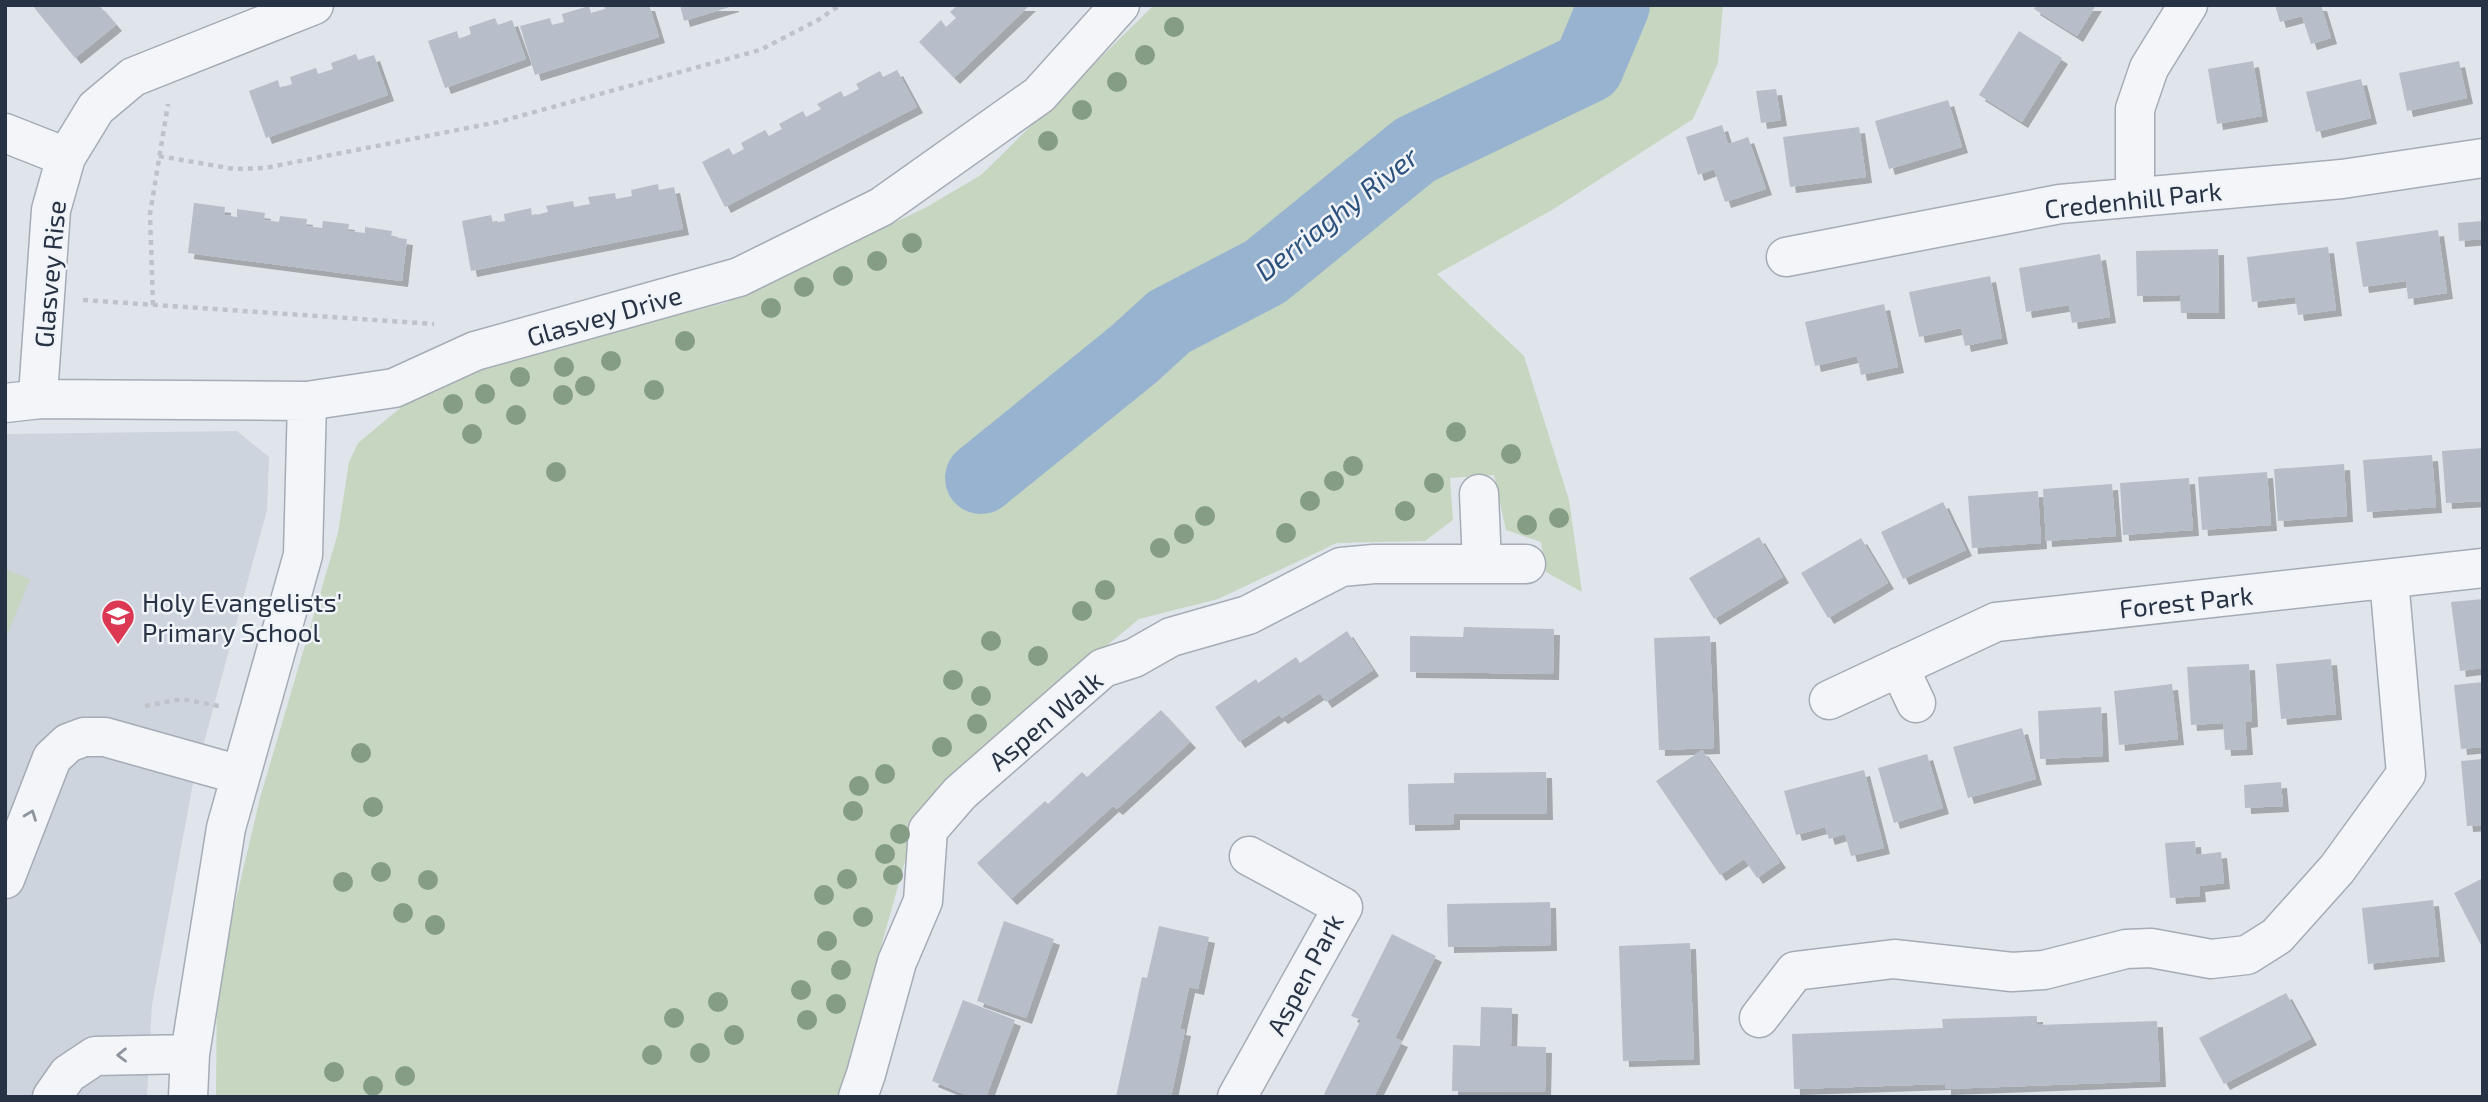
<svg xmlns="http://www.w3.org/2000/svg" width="2488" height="1102" font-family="'Exo 2',sans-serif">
  <defs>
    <filter id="shadow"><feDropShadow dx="6" dy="6" stdDeviation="0" flood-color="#0004"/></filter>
  </defs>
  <rect width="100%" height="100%" fill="#e0e5eb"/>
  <path fill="#ced4dd" d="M237 431 269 457 267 510 193 783 152 1005 147 1097H5V434Z"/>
  <path fill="#c6d6c0" d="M1154 5H1723L1718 63 1693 119 1552 210 1437 274 1524 356 1569 500 1582 592 1546 572 1541 542 1506 530 1494 475 1450 478 1453 520 1425 541 1337 543 1218 599 1139 619 956 770 919 811 839 1097H216L217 980 260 798 338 533 349 462 358 443 411 399 498 360 725 303 925 208 981 175Z
    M5 569 30 579 5 640Z"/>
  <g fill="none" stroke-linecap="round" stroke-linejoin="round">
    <path stroke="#97b3cf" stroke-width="72" d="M981 478 1134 354 1169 322 1265 272 1415 150 1588 67 1614 5"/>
  </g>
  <path fill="#b7bec9" filter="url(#shadow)" d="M32 5H99L116 25 75 58Z
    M604 5H649L659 37 535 75 520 26 550 18 552 25 564 22 562 14 589 6 591 13 605 9Z
    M680 5H733V6L684 21Z
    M958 5H1030L954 78 919 42 941 20 946 27 956 18 950 12Z
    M2036 5H2096L2077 36 2034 9Z
    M2275 5H2321L2331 38 2311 44 2302 16 2280 22Z
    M495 18 498 25 512 20 526 59 445 88 428 41 457 31 459 39 471 34 469 27Z
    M2019 31 2062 58 2022 122 1979 95Z
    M356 54 358 60 374 55 388 95 266 138 249 91 278 80 280 88 292 84 290 77 316 68 318 74 333 69 331 63Z
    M2253 61 2262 116 2217 124 2208 69Z
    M2459 61 2467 98 2407 111 2399 73Z
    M897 70 917 107 725 207 702 162 729 148 733 155 744 149 741 143 765 130 769 136 782 129 779 124 803 111 806 117 821 109 817 104 841 91 844 97 859 89 856 84 880 71 883 77Z
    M2361 79 2371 118 2316 132 2306 92Z
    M1776 89 1781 120 1761 123 1756 91Z
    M1948 100 1962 147 1889 169 1875 121Z
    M1722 125 1728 144 1748 137 1766 189 1725 202 1714 169 1698 175 1686 137Z
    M1859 127 1866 177 1790 187 1783 137Z
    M658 184 659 190 674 187 683 229 471 271 462 221 491 215 493 223 505 221 504 214 531 208 532 216 548 212 546 206 573 201 574 207 590 204 588 197 615 193 616 199 632 196 631 190Z
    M194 203 225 207 224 215 237 217V209L265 213 264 220 279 222 280 216 307 219 306 226 322 228 323 221 349 224 348 231 365 233V227L392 231 391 237 407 239 402 281 188 253Z
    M2483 221V239L2459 241 2458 223Z
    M2438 230 2447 293 2408 299 2406 281 2363 287 2356 242Z
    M2328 247 2336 310 2298 315 2295 297 2252 302 2247 257Z
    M2218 249 2219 313H2181L2180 295 2137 296 2136 251Z
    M2100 254 2110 317 2072 323 2069 305 2026 312 2019 268Z
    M1990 276 2002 338 1965 346 1961 328 1919 337 1909 292Z
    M1884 304 1898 367 1861 375 1857 356 1815 366 1805 322Z
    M2483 448V501L2446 503 2442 451Z
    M2432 455 2436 507 2367 512 2363 460Z
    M2344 464 2347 516 2278 521 2274 469Z
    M2267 472 2271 525 2202 530 2198 477Z
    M2189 478 2193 530 2123 535 2120 483Z
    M2112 484 2116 536 2046 541 2043 489Z
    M2038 491 2041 543 1972 548 1968 496Z
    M1943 502 1966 550 1903 579 1881 532Z
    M1759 537 1783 577 1714 619 1689 578Z
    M1861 538 1888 583 1828 618 1801 573Z
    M2483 599V668L2460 671 2451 602Z
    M1464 627 1554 629 1553 674 1410 672V636L1463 637Z
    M1347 631 1373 670 1326 702 1320 693 1282 718 1279 715 1239 742 1215 707 1256 679 1258 683 1296 657 1300 663Z
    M1710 636 1714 748 1659 750 1654 638Z
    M2331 659 2336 714 2281 719 2276 664Z
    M2249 664 2252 721 2245 722 2247 749 2225 750 2223 723 2191 725 2187 667Z
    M2483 682V747L2461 749 2454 685Z
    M2172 684 2178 739 2119 745 2114 691Z
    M2101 707 2103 756 2040 759 2038 711Z
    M1161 710 1190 742 1117 809 1113 806 1011 899 977 863 1045 801 1048 804 1082 772 1087 777Z
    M2022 728 2036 779 1968 798 1953 747Z
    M1702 750 1780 862 1757 878 1744 859 1720 875 1656 781Z
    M1927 754 1943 808 1894 823 1878 768Z
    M2483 759V825L2467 826 2461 761Z
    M1864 770 1884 848 1851 856 1845 834 1829 839 1825 827 1796 835 1784 791Z
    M1546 772 1547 814H1454V824L1409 825 1408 784 1454 783V773Z
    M2281 782 2283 806 2245 808 2244 785Z
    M2195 841 2196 855 2221 852 2224 883 2199 886 2200 896 2170 898 2165 843Z
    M2483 878V949L2454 893Z
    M2433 900 2439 956 2368 964 2362 908Z
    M1550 902 1551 945 1448 947 1447 904Z
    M1004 921 1054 939 1026 1018 977 1001Z
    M1159 926 1209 937 1198 989 1189 987 1180 1029 1185 1030 1171 1097H1116L1142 977 1147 978Z
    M1392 934 1436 956 1395 1038 1402 1041 1374 1097H1330L1324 1094 1361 1020 1351 1016Z
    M1690 943 1694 1059 1623 1061 1619 946Z
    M2286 993 2311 1039 2224 1084 2199 1038Z
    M963 1000 1015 1020 986 1097H971L932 1081Z
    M1481 1007 1512 1008 1511 1046 1546 1047 1545 1092 1452 1091 1453 1045 1480 1046Z
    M2037 1016V1025L2157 1021 2160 1081 1945 1089V1084L1794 1089 1792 1034 1943 1028 1942 1019Z"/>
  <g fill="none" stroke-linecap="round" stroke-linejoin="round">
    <g stroke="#a5acb6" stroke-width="41">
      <path id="minor" d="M5 133 66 157
        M2135 196V109L2149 68 2188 5
        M1786 257 2060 204 2342 179 2483 158
        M41 399 39 381 51 210 66 157 96 108 133 77 314 5
        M5 403 41 399 307 401 394 388 475 351 739 277 881 207 1039 95 1120 5
        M1479 494 1482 563
        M1899 667 1916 703
        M1829 700 1996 622 2483 568
        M5 879 52 758 68 743 84 737H105L240 775
        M1759 1018 1795 971 1894 959 2012 972 2044 970 2126 949 2151 948 2211 959 2247 955 2277 936 2337 869 2406 774 2389 579
        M52 1097 68 1074 95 1056 190 1054
        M188 1097 190 1054 226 828 303 555 307 401
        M858 1097 866 1074 897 962 923 901 928 830 960 793 1103 668 1134 658 1171 637 1248 615 1341 567 1374 564H1526
        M1237 1097 1343 907 1249 856"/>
    </g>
    <path stroke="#bfc2c9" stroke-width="4.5" stroke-dasharray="5 5" stroke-linecap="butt" d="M159 156 234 169 265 168 498 122 760 50 818 20 840 5
      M83 300 434 324
      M153 305 150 214 168 104
      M145 706 182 699 219 706"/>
    <use href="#minor" stroke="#f4f5f8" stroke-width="38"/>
  </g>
  <g fill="#869d85">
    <circle cx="1174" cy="27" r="10"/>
    <circle cx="1145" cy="55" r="10"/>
    <circle cx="1117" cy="82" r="10"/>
    <circle cx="1082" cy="110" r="10"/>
    <circle cx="1048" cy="141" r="10"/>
    <circle cx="912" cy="243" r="10"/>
    <circle cx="877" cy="261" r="10"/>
    <circle cx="843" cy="276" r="10"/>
    <circle cx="804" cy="287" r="10"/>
    <circle cx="771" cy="308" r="10"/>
    <circle cx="685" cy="341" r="10"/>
    <circle cx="611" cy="361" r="10"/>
    <circle cx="564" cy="367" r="10"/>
    <circle cx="520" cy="377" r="10"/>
    <circle cx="585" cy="386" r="10"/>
    <circle cx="654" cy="390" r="10"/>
    <circle cx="485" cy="394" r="10"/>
    <circle cx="563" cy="395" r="10"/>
    <circle cx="453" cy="404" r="10"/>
    <circle cx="516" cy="415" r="10"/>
    <circle cx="1456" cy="432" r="10"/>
    <circle cx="472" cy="434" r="10"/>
    <circle cx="1511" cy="454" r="10"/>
    <circle cx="1353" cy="466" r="10"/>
    <circle cx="556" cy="472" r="10"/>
    <circle cx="1334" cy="481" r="10"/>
    <circle cx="1434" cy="483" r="10"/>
    <circle cx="1310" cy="501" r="10"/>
    <circle cx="1405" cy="511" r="10"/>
    <circle cx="1205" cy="516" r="10"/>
    <circle cx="1559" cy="518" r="10"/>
    <circle cx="1527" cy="525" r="10"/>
    <circle cx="1286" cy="533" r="10"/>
    <circle cx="1184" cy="534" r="10"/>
    <circle cx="1160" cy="548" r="10"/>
    <circle cx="1105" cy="590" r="10"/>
    <circle cx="1082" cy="611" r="10"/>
    <circle cx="991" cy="641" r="10"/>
    <circle cx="1038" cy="656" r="10"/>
    <circle cx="953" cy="680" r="10"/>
    <circle cx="981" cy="696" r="10"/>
    <circle cx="977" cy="724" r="10"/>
    <circle cx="942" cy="747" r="10"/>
    <circle cx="361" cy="753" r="10"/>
    <circle cx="885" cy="774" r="10"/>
    <circle cx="859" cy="786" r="10"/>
    <circle cx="373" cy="807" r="10"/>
    <circle cx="853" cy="811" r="10"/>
    <circle cx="900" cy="834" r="10"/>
    <circle cx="885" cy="854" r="10"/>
    <circle cx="381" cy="872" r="10"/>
    <circle cx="893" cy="875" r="10"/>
    <circle cx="847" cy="879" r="10"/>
    <circle cx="428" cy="880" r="10"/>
    <circle cx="343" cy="882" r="10"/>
    <circle cx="824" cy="895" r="10"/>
    <circle cx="403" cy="913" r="10"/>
    <circle cx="863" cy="917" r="10"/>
    <circle cx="435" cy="925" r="10"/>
    <circle cx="827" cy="941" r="10"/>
    <circle cx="841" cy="970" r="10"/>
    <circle cx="801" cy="990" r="10"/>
    <circle cx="718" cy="1002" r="10"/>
    <circle cx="836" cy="1004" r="10"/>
    <circle cx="674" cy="1018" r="10"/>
    <circle cx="807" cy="1020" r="10"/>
    <circle cx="734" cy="1035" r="10"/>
    <circle cx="700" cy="1053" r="10"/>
    <circle cx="652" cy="1055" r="10"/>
    <circle cx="334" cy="1072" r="10"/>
    <circle cx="405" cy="1076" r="10"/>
    <circle cx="373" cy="1086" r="10"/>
  </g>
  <defs><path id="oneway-chevron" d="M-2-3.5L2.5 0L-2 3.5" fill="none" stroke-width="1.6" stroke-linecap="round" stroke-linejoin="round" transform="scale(1.75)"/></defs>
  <g stroke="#8e949e">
    <use href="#oneway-chevron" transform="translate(31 815) rotate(-69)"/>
    <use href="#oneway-chevron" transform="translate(122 1055) rotate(179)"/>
  </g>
  <defs>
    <g id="school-pin" transform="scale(1.75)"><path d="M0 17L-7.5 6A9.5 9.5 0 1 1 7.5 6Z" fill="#dd3853" stroke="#f0f4f8"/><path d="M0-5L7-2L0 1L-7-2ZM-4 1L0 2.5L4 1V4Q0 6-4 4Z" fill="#fff"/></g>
  </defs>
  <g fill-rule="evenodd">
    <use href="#school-pin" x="118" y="616"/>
  </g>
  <g text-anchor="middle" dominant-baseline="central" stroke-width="5" stroke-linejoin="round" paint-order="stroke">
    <g font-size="26" fill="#273244" stroke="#f0f4f8">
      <text transform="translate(2133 199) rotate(-6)">Credenhill Park</text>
      <text transform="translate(49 274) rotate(-85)">Glasvey Rise</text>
      <text transform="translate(604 315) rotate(-16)">Glasvey Drive</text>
      <text transform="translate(2186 601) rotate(-6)">Forest Park</text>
      <text transform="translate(1045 720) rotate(-40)">Aspen Walk</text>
      <text transform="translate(1304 974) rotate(-62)">Aspen Park</text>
    </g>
    <g font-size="26" fill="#273244" stroke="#f0f4f8" text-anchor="start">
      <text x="142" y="601">Holy Evangelists'<tspan x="142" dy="30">Primary School</tspan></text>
    </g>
    <g font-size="28" font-style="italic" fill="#2c517d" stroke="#f0f4f8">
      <text transform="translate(1336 213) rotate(-38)">Derriaghy River</text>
    </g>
  </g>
  <rect width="2488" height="1102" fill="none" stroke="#273244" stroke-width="14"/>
</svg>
